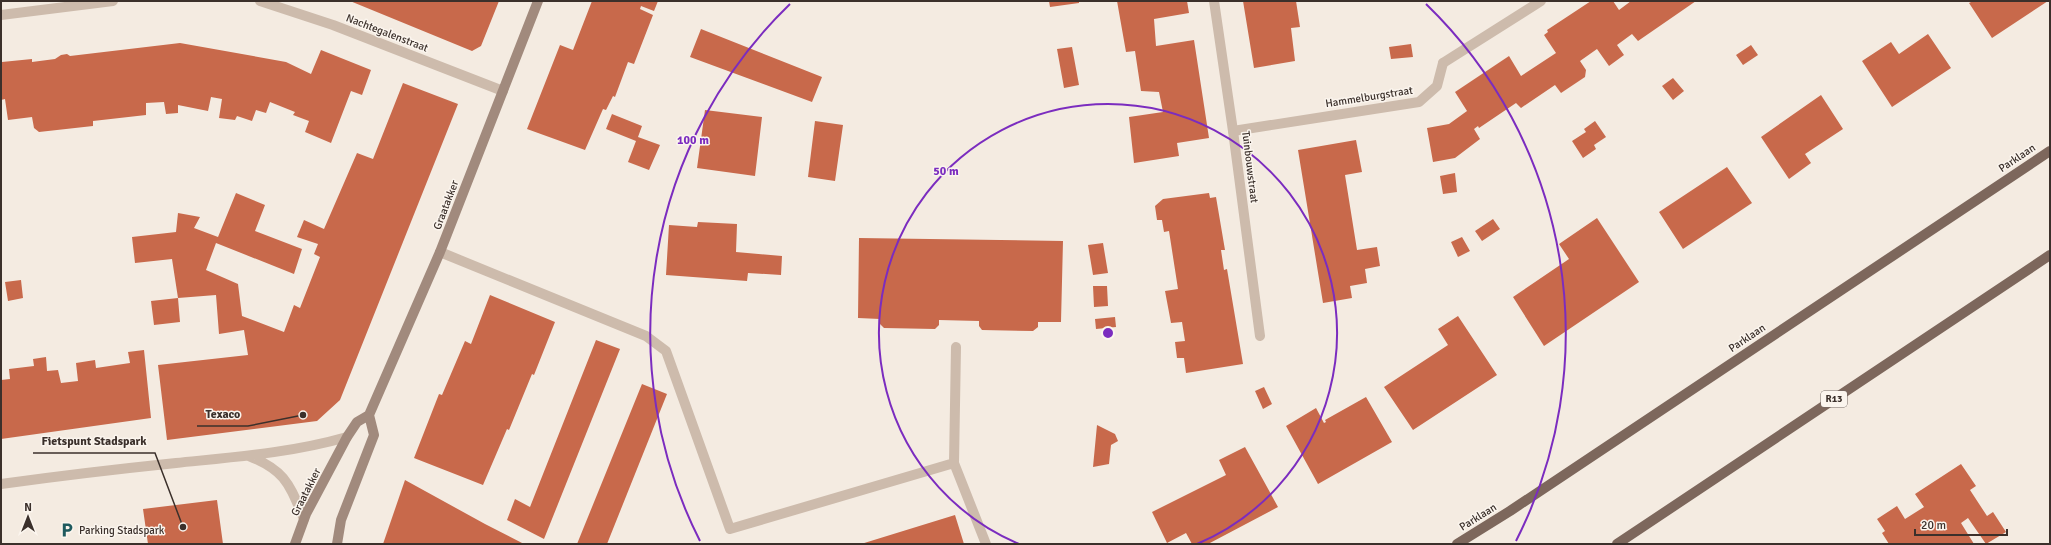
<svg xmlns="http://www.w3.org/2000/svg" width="2051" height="545" font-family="Signika,sans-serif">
  <rect width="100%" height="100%" fill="#f4ebe1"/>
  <path fill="#c8694b" d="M350 1H499L481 46 472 51Z
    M592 1H658L654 11 641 6 640 9 653 15 634 64 628 62 615 97 613 96 606 110 603 109 585 150 527 129 560 45 573 50Z
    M1049 1H1079V3L1050 7Z
    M1117 1H1187L1189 13 1154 19 1156 46 1194 40 1209 138 1177 143 1179 156 1134 163 1129 117 1163 112 1159 92 1141 91 1135 51 1126 52Z
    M1243 1H1296L1300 27 1291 28 1295 61 1254 68Z
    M1591 1H1613L1619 10 1631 1H1696L1638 41 1632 34 1617 45 1624 55 1609 66 1597 49 1580 61 1586 70 1585 77 1561 93 1555 85 1521 108 1516 103 1479 128 1478 126 1474 129 1480 139 1455 158 1433 162 1427 128 1449 124 1467 111 1455 92 1509 56 1521 76 1556 53 1544 35 1548 32 1547 30Z
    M1973 1H2048L1992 38 1969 3Z
    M701 29 822 77 812 102 690 57Z
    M1928 34 1951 68 1892 107 1862 61 1891 42 1899 54Z
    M180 43 286 62 311 74 321 50 371 70 362 95 351 91 331 143 305 132 309 121 293 115 295 112 270 102 266 113 256 110 252 121 237 116 235 120 219 118 222 99 211 97 208 111 178 105V113L166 114 164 102 146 103V115L93 121V126L39 132 34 128 32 117 8 120 5 99 1 100 2 62 32 59V62L55 59 61 55 67 54 70 56Z
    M1411 44 1413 57 1391 59 1389 47Z
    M1751 45 1758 55 1743 65 1736 55Z
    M1072 47 1079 85 1064 88 1057 49Z
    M1673 78 1684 91 1673 100 1662 86Z
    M403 83 458 104 340 400 317 421 167 440 158 365 248 355 244 330 219 334 216 295 178 298 180 322 154 325 151 301 178 298 172 259 135 263 132 237 176 232 178 213 200 217 194 228 218 237 236 193 265 205 255 231 302 249 294 274 216 243 206 270 238 284 242 316 284 332 294 305 300 308 320 257 314 254 318 244 297 237 304 220 324 229 357 153 373 159Z
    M1821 95 1843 129 1805 154 1811 163 1789 179 1761 137Z
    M705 110 762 117 755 176 697 168Z
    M612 114 642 126 638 137 660 145 649 170 628 162 636 141 606 129Z
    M815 121 843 125 835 181 808 177Z
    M1595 121 1606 137 1594 145 1596 149 1583 158 1572 141 1586 132 1584 129Z
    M1356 140 1362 172 1345 175 1357 250 1377 247 1380 266 1365 269 1367 283 1350 286 1352 298 1323 303 1298 150Z
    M1727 167 1752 203 1683 249 1659 212Z
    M1455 173 1457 192 1443 194 1440 176Z
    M1209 193 1210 198 1216 197 1225 250H1221L1224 270 1227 269 1243 364 1186 373 1184 358H1177L1175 342 1185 341 1182 322 1171 323 1165 291 1178 289 1169 231 1164 232 1162 220H1157L1155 206 1163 199Z
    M1597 218 1639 282 1544 346 1513 297 1569 259 1559 244Z
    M1493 219 1500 229 1482 241 1475 231Z
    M698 222 737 224 736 252 782 256 781 275 748 273 747 281 666 275 669 225 697 227Z
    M1462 237 1470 251 1458 257 1451 242Z
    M859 238 1063 241 1061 322H1038V327L1033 331 982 330 979 326V321L939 320V325L935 329 884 328 880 324V319L858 318Z
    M1103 243 1108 273 1093 275 1088 245Z
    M21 280 23 298 8 301 5 282Z
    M1093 286H1107L1108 306 1094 307Z
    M490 295 555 322 534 375 532 374 509 430 507 429 483 485 414 458 439 394 442 395 465 341 471 344Z
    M1458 316 1497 375 1413 430 1384 387 1448 345 1438 329Z
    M1115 317 1116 327 1096 329 1095 319Z
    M596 340 620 349 544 539 507 520 515 499 530 507Z
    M144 350 151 418 1 439V380L10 379 9 369 34 366 33 359 46 357 47 371 58 370 61 383 78 381 76 363 95 360 96 368 130 363 128 352Z
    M642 384 667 394 607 544H577Z
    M1264 387 1272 404 1263 409 1255 391Z
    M1366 397 1392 442 1318 484 1286 426 1316 408 1324 423 1326 422 1325 420Z
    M1097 425 1115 434 1118 441 1111 445 1109 464 1093 467Z
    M1245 447 1278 507 1208 544H1192L1186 533 1167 543 1152 512 1226 475 1219 460Z
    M1961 464 1976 486 1970 490 1987 516 1993 512 2006 532 1986 544 1968 518 1961 523 1974 544H1889L1882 533 1885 531 1877 519 1897 506 1905 519 1924 507 1915 494Z
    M405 480 485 524 524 544H383Z
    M217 500 223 544H148L143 509Z
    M955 515 964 544H861Z"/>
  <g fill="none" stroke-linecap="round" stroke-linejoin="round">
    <path stroke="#cdbbac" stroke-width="10" d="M1233 131 1419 102 1437 86 1443 63
      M440 252 646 336 666 351 730 529 954 463 956 347
      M954 463 986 544"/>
    <path stroke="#cdbbac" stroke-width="10" d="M260 1 333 25 503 91
      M1214 1 1233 131 1260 336
      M1 15 113 1
      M1443 63 1541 1
      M249 456C286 471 289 484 304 519
      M1 484C59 476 118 469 176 463 234 457 291 453 347 437"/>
    <path stroke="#a18a7d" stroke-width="10" d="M295 544 306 514 347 437 357 422 369 415
      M337 544 341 520 374 435 369 415 440 252 538 1"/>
    <path stroke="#7d675c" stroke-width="10" d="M1457 544 1510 511 2050 151
      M1617 544 2050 255"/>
  </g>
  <g fill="none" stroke="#7b2cbf" stroke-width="2">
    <path d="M1019 544A229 229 0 1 1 1197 544"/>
    <path d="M700 541A458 458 0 0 1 790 4M1426 4A458 458 0 0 1 1516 541"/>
  </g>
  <defs>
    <g id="parking-bare" transform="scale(1.2)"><path d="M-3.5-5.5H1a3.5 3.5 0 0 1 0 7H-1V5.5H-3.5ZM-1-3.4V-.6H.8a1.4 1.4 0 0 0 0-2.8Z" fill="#1f5a5e" stroke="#fbf5ee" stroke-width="2.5" paint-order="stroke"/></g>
  </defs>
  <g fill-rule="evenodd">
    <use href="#parking-bare" x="67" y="530"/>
  </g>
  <g text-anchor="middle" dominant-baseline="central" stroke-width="3" stroke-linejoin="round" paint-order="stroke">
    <rect fill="#fbf5ee" stroke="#756b66" stroke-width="1" x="1821" y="391" width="26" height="16" rx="3"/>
    <g font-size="10" font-weight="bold" fill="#3b302b">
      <text x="1834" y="399">R13</text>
    </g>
    <g font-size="11" fill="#3b302b" stroke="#fbf5ee">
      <text transform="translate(387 33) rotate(21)">Nachtegalenstraat</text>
      <text transform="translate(1369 97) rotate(-9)">Hammelburgstraat</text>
      <text transform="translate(2017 158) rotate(-34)">Parklaan</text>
      <text transform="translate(1250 167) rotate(83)">Tuinbouwstraat</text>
      <text transform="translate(446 205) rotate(-69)">Graatakker</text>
      <text transform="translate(1747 338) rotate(-34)">Parklaan</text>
      <text transform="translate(306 492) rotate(-63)">Graatakker</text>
      <text transform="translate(1478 517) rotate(-32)">Parklaan</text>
    </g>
    <g font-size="11" fill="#3b302b" stroke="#fbf5ee" text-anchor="start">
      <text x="79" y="530">Parking Stadspark</text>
    </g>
  </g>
  <circle cx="1108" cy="333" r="6" fill="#7b2cbf" stroke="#fbf5ee" stroke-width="2"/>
  <g font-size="12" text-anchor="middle" font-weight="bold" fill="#7b2cbf" stroke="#fbf5ee" stroke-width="3" stroke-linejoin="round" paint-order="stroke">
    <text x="693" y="144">100 m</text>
    <text x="946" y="175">50 m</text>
  </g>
  <path fill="none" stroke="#3b302b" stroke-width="1.5" d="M303 415L248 426H197M183 527L155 453H33"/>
  <g fill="#3b302b" stroke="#fbf5ee" stroke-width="1.5">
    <circle cx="303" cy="415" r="4"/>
    <circle cx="183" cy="527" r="4"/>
  </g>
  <g font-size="12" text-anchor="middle" font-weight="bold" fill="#3b302b" stroke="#fbf5ee" stroke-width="3" stroke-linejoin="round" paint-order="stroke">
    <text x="223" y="418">Texaco</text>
    <text x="94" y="445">Fietspunt Stadspark</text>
  </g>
  <rect width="2051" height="545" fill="none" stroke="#3b302b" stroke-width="4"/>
  <g transform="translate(28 517)" stroke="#fbf5ee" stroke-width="3" paint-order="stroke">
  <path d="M0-3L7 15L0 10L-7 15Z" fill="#3b302b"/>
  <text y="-6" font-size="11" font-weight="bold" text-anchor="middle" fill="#3b302b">N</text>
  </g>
  <path d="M1915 529v6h92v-6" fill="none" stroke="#3b302b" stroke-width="2"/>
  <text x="1921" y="529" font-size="12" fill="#3b302b" stroke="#fbf5ee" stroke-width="3" paint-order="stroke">20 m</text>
</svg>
